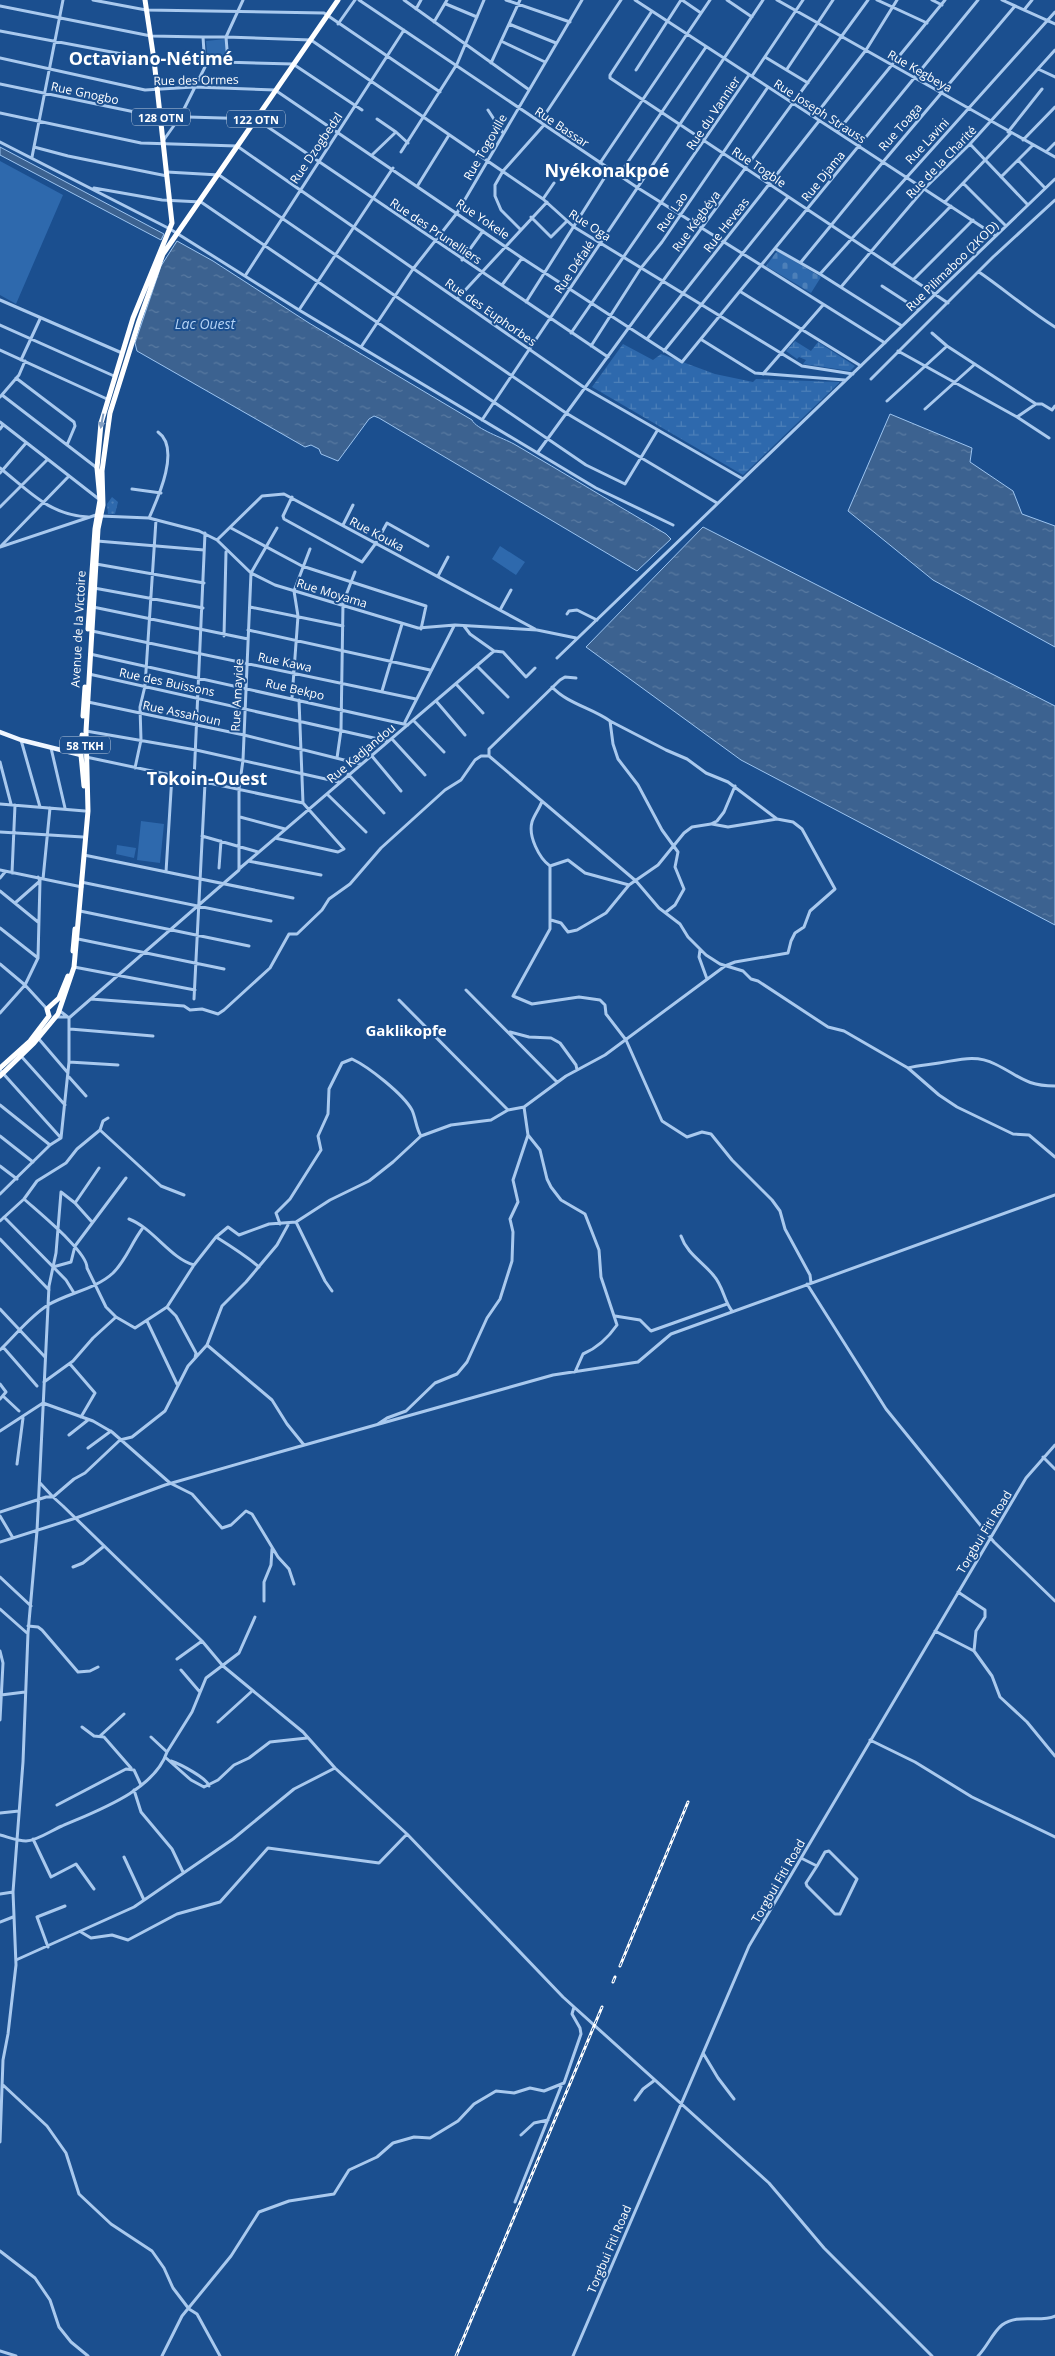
<svg xmlns="http://www.w3.org/2000/svg" width="1055" height="2356" font-family="'Open Sans',sans-serif">
  <defs>
    <pattern id="wetland-marsh" width="20" height="14" patternUnits="userSpaceOnUse" patternTransform="scale(1.25)"><rect width="20" height="14" fill="#2e69ad"/><path d="M1 5h8M5 5V1M11 12h8M15 12V8" fill="none" stroke="#4d80b9"/></pattern>
    <pattern id="cemetery-stones" width="16" height="16" patternUnits="userSpaceOnUse" patternTransform="scale(1.25)"><rect width="16" height="16" fill="#2e69ad"/><path d="M2 7V4a2 2 0 0 1 4 0v3zM10 15v-3a2 2 0 0 1 4 0v3z" fill="#4d80b9"/></pattern>
    <pattern id="garden-dots" width="8" height="8" patternUnits="userSpaceOnUse" patternTransform="scale(1.25)"><rect width="8" height="8" fill="#2e69ad"/><path d="M2 2h.1M6 6h.1" fill="none" stroke="#4d80b9" stroke-width="1.8" stroke-linecap="round"/></pattern>
    <pattern id="water-ripples" width="26" height="14" patternUnits="userSpaceOnUse" patternTransform="scale(1.25)"><rect width="26" height="14" fill="#3c6290"/><path d="M2 4q2-2 4 0t4 0M15 11q2-2 4 0t4 0" fill="none" stroke="#597aa1"/></pattern>
  </defs>
  <rect width="100%" height="100%" fill="#1b4f8f"/>
  <path fill="#2e69ad" d="M225 39 228 59 208 62 206 41Z
    M0 161 63 195 16 304 0 295Z
    M500 546 525 562 516 575 492 559Z
    M141 821 164 824 160 863 137 860Z
    M117 845 136 848 134 858 116 854Z"/>
  <path fill="url(#wetland-marsh)" d="M795 341 811 351 818 342 855 366 850 371 803 364 806 360 799 357 797 359 786 351Z
    M623 344 653 360 661 354 715 374 753 382 756 379 839 382V383L743 475 592 387Z"/>
  <path fill="url(#cemetery-stones)" d="M777 251 821 277 811 293 766 266Z"/>
  <path fill="url(#garden-dots)" d="M112 497 118 502 115 514H108L107 504Z"/>
  <path fill="url(#water-ripples)" stroke="#9cc4f0" d="M0 147 164 234 161 240 0 155Z
    M177 241 213 261 309 323 472 420C476 429 503 438 514 444 564 473 615 504 666 534L671 539 637 571 379 418 374 416 369 419 338 461 321 454 319 449 311 445 305 447 137 351 135 343 161 266Z
    M890 414 972 448 970 462 1013 491 1022 514 1055 526V647L933 580 848 511Z
    M703 527 1055 706V925L741 760 586 647Z"/>
  <g fill="none" stroke-linecap="round" stroke-linejoin="round">
    <path stroke="#a9c9ee" stroke-width="3" d="M93 0 146 10 324 13 440 92
      M243 0 226 37 311 40 543 199 574 227 802 366 853 374
      M359 0 638 188 885 343
      M404 0 528 89
      M506 0 570 22
      M635 0 996 236
      M682 0 701 13
      M727 0 752 17
      M777 0 1055 157
      M877 0 927 23
      M932 0 942 5
      M1002 0 1055 24
      M446 4 477 17
      M0 6 151 36 203 37
      M416 9 421 0
      M1024 10 1032 0
      M652 11 610 75V78L948 303
      M434 22 447 0
      M338 24 355 0
      M509 24 556 43
      M0 31 154 60 293 64 362 110
      M501 41 545 62
      M765 57 808 83
      M0 58 145 90 194 87 275 90 522 258 682 362 978 0
      M491 63 520 0
      M787 69 833 0
      M1038 69 1055 77
      M636 70 681 0
      M752 76 803 0
      M0 84 154 116 256 119 608 357
      M488 110 503 133
      M0 113 141 143 237 146 585 388 743 479
      M814 117 866 50 897 0
      M377 119 396 132
      M540 122 621 0
      M837 132 945 0
      M1008 132 1042 89
      M1023 140 1055 107
      M163 141 180 117 205 67 203 37H226L228 62
      M0 142 170 229 299 310 596 488 673 525
      M970 144 1028 205
      M34 147 68 156 167 176
      M401 152 457 64 484 0
      M1046 152 1055 143
      M373 154 396 132 408 143
      M32 157 63 0
      M1018 160 1045 188
      M600 163 710 0
      M167 172 219 175 566 413 717 503
      M619 175 706 47
      M1001 177 1033 145
      M963 183 1006 226
      M418 185 449 135
      M94 188 162 200 201 202 586 465 625 484 657 431
      M543 199 554 183
      M945 202 1011 133
      M531 217 551 237 566 222
      M520 229 501 210 495 196V185L503 171 544 125
      M776 249 820 274 902 326
      M462 260 483 231
      M801 262 883 162 1015 6
      M892 266 951 206
      M979 272C1005 290 1028 310 1055 327
      M820 274 1055 12
      M245 276 404 30
      M913 280 973 220
      M502 285 522 258
      M882 286 919 310
      M841 287 924 189 970 144 1055 50
      M741 292 861 366
      M457 299 547 202
      M0 300 122 353
      M526 302 610 169
      M299 310 393 168
      M0 325 114 376
      M571 333 749 75
      M932 333 947 346 1036 404H1042L1052 410 1055 406
      M647 339 819 121
      M702 340 755 373 845 380
      M591 346 641 268 662 242 768 87
      M361 347 413 269 457 213 582 0
      M0 350 107 399
      M664 351 788 197
      M898 351 1017 417 1049 438
      M21 360 40 319
      M763 374 823 305
      M16 378 74 422 75 426 67 445
      M871 379 993 257 1055 200
      M2 395 97 468
      M0 397 19 375 25 361
      M887 401 947 346
      M925 409 975 364
      M1017 417 1036 404
      M482 420 763 0
      M0 422 100 500
      M0 429 3 425
      M538 452 868 0
      M0 468C29 491 49 515 88 517
      M0 473 26 443
      M132 489 161 493
      M292 497 283 516 284 519 362 562 376 543 387 523 428 546
      M0 507 47 460
      M100 516 149 518 199 531 217 540 251 573 275 585 418 628 455 625 537 630 576 638
      M149 518C158 498 181 448 158 432
      M343 525 353 505
      M231 528 302 566 426 606 421 629
      M217 540 262 496 284 494 535 629
      M97 541 204 550
      M1 546 69 476
      M0 547 96 515
      M96 564 204 583
      M438 576 448 557
      M94 588 203 608
      M93 607 248 639
      M250 607 343 626
      M500 610 511 590
      M567 614 569 611 577 610 597 620
      M464 626 470 634 494 651 503 652 526 677 535 668
      M248 630 430 670
      M92 631 416 699
      M224 636 226 552
      M90 654 408 725
      M557 658 1055 179
      M477 666 508 697
      M89 674 387 741
      M456 684 483 713
      M552 687C568 704 592 708 610 721L613 744 618 759 638 785 662 830 678 852 675 867 684 889 675 905 666 912
      M382 691 402 624
      M292 698 298 616 294 591 310 549
      M299 700 303 803
      M436 701 465 735
      M88 702 244 735 360 764
      M413 720 444 752
      M405 722 454 626
      M86 731 196 750 339 782
      M392 739 425 775
      M21 740 40 807
      M51 748 65 808
      M371 755 401 791
      M489 756 636 881 659 908 680 924 688 937 706 955 720 964 743 971 751 979 758 981 828 1027 844 1031 908 1068 939 1095 957 1107 1013 1134 1029 1135 1055 1157
      M86 757 303 803 344 849 338 852 275 838
      M337 758 341 730 343 603 355 572
      M0 762 11 804
      M135 768 141 740 140 707 145 686 156 520
      M348 774 384 813
      M194 780C198 697 201 616 205 533
      M327 794 366 832
      M542 801C540 808 534 815 532 822 528 836 539 858 550 866L568 860 585 873 629 885 658 865 684 833 692 827 711 824 717 821 724 812 735 786
      M0 804 85 811
      M240 817 285 829
      M712 824 728 827 777 819
      M0 832 83 837
      M202 836 258 852
      M84 855 293 898
      M248 861 321 875
      M550 866V929L513 996 532 1004 579 997 600 1000 605 1005 606 1014 626 1040 662 1121 687 1137 702 1132 711 1134 732 1160 772 1200 780 1211 785 1229 810 1275 811 1283
      M219 868 221 841
      M239 869 494 651
      M0 870 82 887
      M166 872 172 775
      M12 873 15 805
      M0 878 5 872
      M43 879 50 808
      M81 882 271 921
      M0 891 38 922
      M15 903 40 881
      M80 911 249 946
      M551 920 561 923 568 932 577 930 606 913 629 885
      M0 928 38 958
      M78 939 224 969
      M700 950 699 957 707 979
      M0 964 25 985 47 1009
      M74 967 195 990
      M466 990 557 1082
      M91 999 184 1006 190 1010 202 1009 218 1014 224 1010 270 968 289 934H297L322 910 329 899 350 884 381 848 445 790 461 780 475 760 481 756H489V749L560 680 565 677 576 678
      M194 999 205 783
      M399 1000 508 1110
      M60 1011 69 1018
      M0 1013 25 985 38 958 40 881 38 877
      M54 1017H66
      M69 1018 239 870V789L243 760 251 573 277 528
      M70 1029 153 1036
      M510 1032 529 1037 551 1038 560 1043 576 1065 577 1070
      M38 1038 68 1073
      M21 1056 65 1105
      M69 1062 118 1065
      M908 1068C919 1065 928 1065 939 1063 958 1060 976 1054 995 1064 1020 1076 1025 1086 1055 1086
      M0 1070 61 1138
      M69 1077 86 1096
      M0 1105 50 1145
      M524 1107 528 1135 540 1150 547 1179 551 1187 561 1200 585 1214 599 1250 601 1277 617 1325C608 1338 597 1348 583 1354L575 1372
      M100 1130 103 1121 108 1118
      M0 1136 33 1162
      M0 1166 17 1179
      M0 1194 50 1145 61 1138 69 1062V1018
      M24 1199C37 1211 88 1252 87 1268L106 1307 116 1317
      M75 1203 99 1168
      M4 1217 66 1280 74 1293
      M129 1219C153 1228 171 1259 194 1265
      M0 1221 24 1199 37 1181 66 1163 77 1149 100 1130 161 1186 184 1195
      M296 1222 325 1281 332 1291
      M280 1224 276 1213 290 1199 321 1150 318 1136 328 1114 329 1089 342 1063 352 1059C369 1067 403 1094 412 1110 416 1119 416 1128 421 1136
      M681 1236C687 1254 703 1262 714 1276 723 1286 724 1301 732 1311
      M216 1237 228 1227 239 1235 269 1224 296 1222 330 1200 369 1181 393 1162 421 1136 451 1125 491 1120 508 1110 524 1107 566 1076 605 1055 725 966 735 962 788 953 791 941 795 933 804 927 810 911 835 889 802 829 793 822 777 819 728 782 706 773 687 759 666 750 610 721
      M0 1239 49 1290
      M53 1267 71 1262 75 1246 126 1178
      M807 1284 886 1409 994 1542 1055 1601
      M167 1307 176 1316 196 1353 195 1358
      M0 1309 45 1357
      M615 1316 640 1320 651 1331 727 1304
      M147 1321 177 1384
      M207 1345 272 1400 287 1424 304 1445
      M3 1347 37 1386
      M0 1350C16 1335 29 1317 48 1305 68 1293 96 1289 113 1273 126 1260 131 1244 142 1229
      M70 1364 95 1393 81 1417
      M44 1382 73 1361 93 1338 116 1317 135 1328 167 1307 194 1265 216 1237C232 1247 245 1255 259 1267
      M0 1384 6 1392 0 1399
      M3 1396 19 1411
      M378 1424 387 1418 406 1411 435 1383 457 1374 467 1362 487 1318 500 1299 512 1261 513 1232 510 1219 518 1202 513 1180 528 1135
      M0 1431 43 1403 93 1421 112 1432 170 1483 192 1494 222 1528 231 1525 246 1511 252 1514 278 1557 289 1569 294 1584
      M69 1435 88 1420
      M88 1448 111 1431
      M1043 1457 1055 1469
      M17 1464 23 1418
      M40 1483 53 1497 74 1479 85 1473 120 1440 132 1437 165 1411 188 1366 207 1345 222 1306 246 1282 277 1245 288 1225
      M0 1512 46 1497H53L63 1506 202 1641 223 1666 303 1732 335 1768 407 1834 563 1997 769 2183 824 2248 932 2356
      M0 1516 13 1538
      M0 1542 76 1518 165 1485 269 1455 553 1375 638 1362 671 1334 1055 1195
      M73 1567 83 1563 103 1547
      M0 1577 31 1606
      M958 1592 985 1610V1617L976 1631 974 1651 992 1676 1000 1697 1027 1722 1055 1756
      M264 1601V1582L271 1565 272 1549
      M0 1609 27 1633
      M28 1626 38 1627 42 1630 78 1672 90 1671 98 1667
      M935 1631 974 1651
      M0 1651 3 1663 0 1720
      M177 1659 202 1641
      M181 1670 199 1691
      M1 1695 25 1692
      M218 1722 251 1692
      M82 1727 94 1736 104 1737 131 1768
      M100 1736 124 1714
      M870 1740 915 1762 972 1797 1055 1837
      M167 1752 192 1712 206 1678 239 1653 255 1617
      M165 1757 191 1780 204 1787 218 1780 234 1765 249 1758 270 1742 307 1738
      M171 1761C180 1764 207 1778 209 1786
      M134 1790 141 1812 172 1849 183 1872
      M57 1805 126 1769 134 1770 141 1785
      M0 1813 19 1811
      M0 1835C8 1837 18 1841 26 1841 37 1841 52 1830 62 1826 96 1811 154 1791 167 1752L151 1737
      M33 1839 51 1877 76 1864 94 1889
      M124 1857 144 1900
      M801 1858 817 1866 806 1883 807 1886 835 1914H840L857 1879 829 1851 825 1852 817 1866
      M0 1894 13 1892
      M0 1922 13 1917
      M81 1932 91 1938 112 1935 128 1940 177 1914 220 1902 268 1848 379 1863 407 1834
      M48 1947 37 1917 65 1906
      M16 1960 134 1907 233 1839 294 1789 335 1768
      M703 2053 718 2078 734 2099
      M3 2085 47 2126 66 2153 79 2194 111 2224 152 2251 164 2268 173 2288 189 2309 197 2314 220 2356
      M635 2100 643 2089 655 2080
      M521 2135 534 2123 548 2120
      M0 2142 3 2060 8 2034 16 1965 13 1892 23 1762 28 1633 37 1531 49 1286 56 1253 61 1192 75 1203 92 1222
      M515 2202 562 2084
      M0 2251 35 2278 50 2300 59 2327 71 2342 88 2356
      M0 2351 16 2356
      M162 2356 182 2316 231 2256 259 2212 289 2201 334 2194 349 2170 377 2157 393 2143 414 2137 430 2138 458 2121 474 2104 496 2091 514 2093 530 2088 544 2091 564 2083 581 2034 580 2028 572 2014 574 2007
      M573 2356 749 1946 1026 1478 1055 1445
      M978 2356C987 2347 993 2332 1002 2325 1018 2313 1039 2323 1055 2316"/>
    <path stroke="#f0f6ff" stroke-width="4.5" d="M0 732 21 740 81 755"/>
    <path stroke="#fff" stroke-width="5" d="M88 629 95 529 100 500 97 468 101 423 133 318 172 223 154 60 145 0
      M83 716 85 687
      M82 735 81 755 84 786
      M73 951 75 929
      M49 1016 47 1009 59 998 68 976
      M0 1068 30 1041 49 1016
      M0 1076 34 1043 58 1014 74 967 88 811 86 731 98 529 103 505 102 471 110 413 139 321 163 254 338 0"/>
    <g stroke="#fff" stroke-width="3">
      <path id="rail" d="M620 1966 688 1802
        M613 1982 615 1977
        M456 2356 602 2007"/>
    </g>
    <use href="#rail" stroke="#1b4f8f" stroke-width="1" stroke-dasharray="4" stroke-linecap="butt"/>
  </g>
  <defs><path id="oneway-solid" d="M-6-.8H1V-3.2L6.5 0L1 3.2V.8H-6Z" transform="scale(1.25)"/></defs>
  <use fill="#829ec1" href="#oneway-solid" transform="translate(102 421) rotate(101)"/>
  <g text-anchor="middle" dominant-baseline="central" stroke-width="4" stroke-linejoin="round" paint-order="stroke">
    <g fill="#1b4f8f" stroke="#bbcadd" stroke-width="1">
      <rect x="132" y="108.5" width="58" height="17" rx="4"/>
      <rect x="227" y="110.5" width="58" height="17" rx="4"/>
      <rect x="60" y="736.5" width="50" height="17" rx="4"/>
    </g>
    <g font-size="11" font-weight="bold" fill="#fff">
      <text x="161" y="117">128 OTN</text>
      <text x="256" y="119">122 OTN</text>
      <text x="85" y="745">58 TKH</text>
    </g>
    <g font-size="12" fill="#fff" stroke="#1b4f8f">
      <text transform="translate(920 71) rotate(30)">Rue Kegbeya</text>
      <text transform="translate(196 80) rotate(-1)">Rue des Ormes</text>
      <text transform="translate(85 93) rotate(12)">Rue Gnogbo</text>
      <text transform="translate(820 111) rotate(33)">Rue Joseph Strauss</text>
      <text transform="translate(713 113) rotate(-56)">Rue du Vannier</text>
      <text transform="translate(562 127) rotate(34)">Rue Bassar</text>
      <text transform="translate(900 127) rotate(-49)">Rue Toaga</text>
      <text transform="translate(927 141) rotate(-47)">Rue Lavini</text>
      <text transform="translate(485 147) rotate(-60)">Rue Togoville</text>
      <text transform="translate(316 148) rotate(-56)">Rue Dzogbedzl</text>
      <text transform="translate(941 162) rotate(-46)">Rue de la Charité</text>
      <text transform="translate(759 167) rotate(34)">Rue Togble</text>
      <text transform="translate(823 176) rotate(-51)">Rue Djama</text>
      <text transform="translate(672 212) rotate(-56)">Rue Lao</text>
      <text transform="translate(483 219) rotate(34)">Rue Yokele</text>
      <text transform="translate(696 221) rotate(-54)">Rue Kégbéya</text>
      <text transform="translate(590 225) rotate(33)">Rue Oga</text>
      <text transform="translate(726 225) rotate(-52)">Rue Heveas</text>
      <text transform="translate(436 231) rotate(34)">Rue des Prunelliers</text>
      <text transform="translate(952 266) rotate(-44)">Rue Pilimaboo (2KOD)</text>
      <text transform="translate(574 267) rotate(-56)">Rue Défalé</text>
      <text transform="translate(491 312) rotate(35)">Rue des Euphorbes</text>
      <text transform="translate(377 534) rotate(28)">Rue Kouka</text>
      <text transform="translate(332 593) rotate(17)">Rue Moyama</text>
      <text transform="translate(78 629) rotate(-87)">Avenue de la Victoire</text>
      <text transform="translate(285 662) rotate(12)">Rue Kawa</text>
      <text transform="translate(167 682) rotate(12)">Rue des Buissons</text>
      <text transform="translate(295 689) rotate(13)">Rue Bekpo</text>
      <text transform="translate(237 695) rotate(-87)">Rue Amayide</text>
      <text transform="translate(182 713) rotate(12)">Rue Assahoun</text>
      <text transform="translate(361 753) rotate(-40)">Rue Kadjandou</text>
      <text transform="translate(984 1532) rotate(-59)">Torgbui Fiti Road</text>
      <text transform="translate(778 1881) rotate(-60)">Torgbui Fiti Road</text>
      <text transform="translate(609 2249) rotate(-67)">Torgbui Fiti Road</text>
    </g>
    <g font-size="14" font-style="italic" fill="#b5d3f5" stroke="#1b4f8f">
      <text x="205" y="323">Lac Ouest</text>
    </g>
    <g font-size="15" font-weight="bold" fill="#fff" stroke="#1b4f8f">
      <text x="406" y="1030">Gaklikopfe</text>
    </g>
    <g font-size="18" font-weight="bold" fill="#fff" stroke="#1b4f8f">
      <text x="151" y="58">Octaviano-Nétimé</text>
      <text x="607" y="170">Nyékonakpoé</text>
      <text x="207" y="778">Tokoin-Ouest</text>
    </g>
  </g>
</svg>
